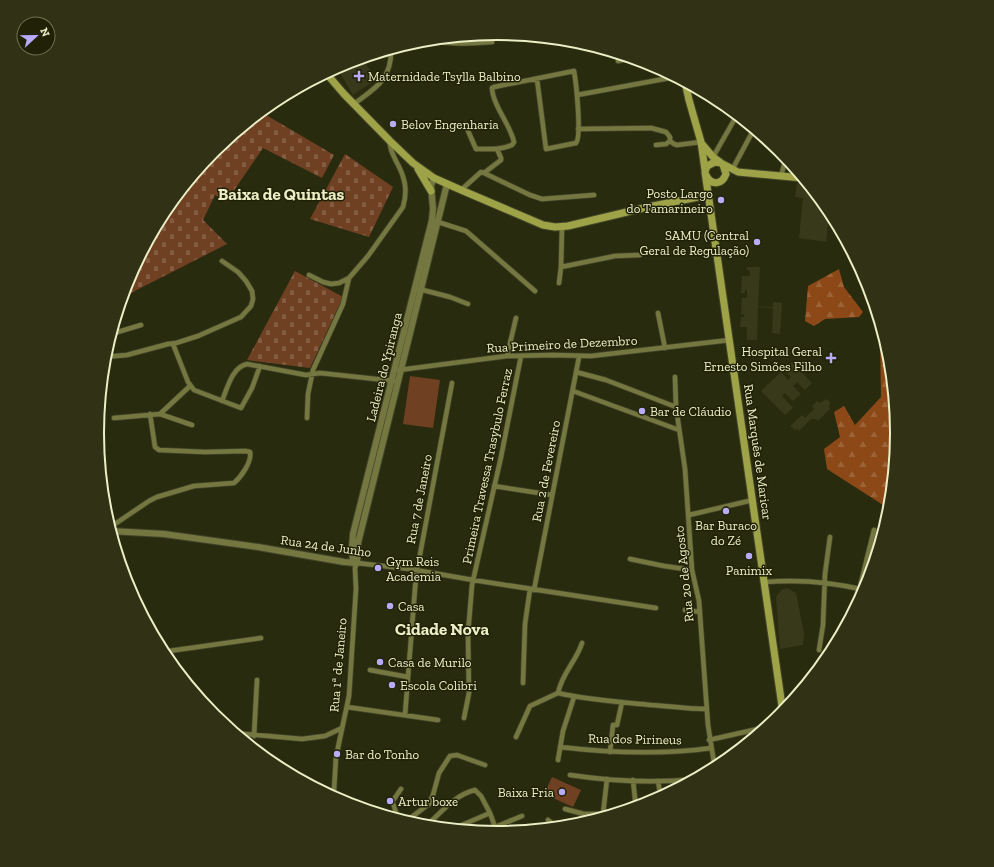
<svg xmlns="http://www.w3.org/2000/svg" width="994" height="867" font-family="'Zilla Slab',serif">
  <defs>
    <pattern id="forest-firs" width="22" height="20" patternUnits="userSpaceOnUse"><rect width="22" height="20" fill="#8c4817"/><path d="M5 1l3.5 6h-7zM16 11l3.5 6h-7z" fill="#9c6337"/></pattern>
    <pattern id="cemetery-stones" width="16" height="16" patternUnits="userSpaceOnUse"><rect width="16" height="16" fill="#6f4022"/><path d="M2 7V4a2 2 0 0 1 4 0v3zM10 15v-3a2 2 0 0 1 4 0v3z" fill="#845c41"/></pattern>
  </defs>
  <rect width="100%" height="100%" fill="#292b0f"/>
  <path fill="#38391a" d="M362 59 377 79 353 95 340 73Z
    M797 183 808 184 828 208 827 214 829 215 826 242 799 238 803 198 795 197Z
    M747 267H760L758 306 773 307V302L782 303 780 334 772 333 773 308 758 307 757 340H747V327H740L741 317H744V314H741L742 298H747V290H745V293H741L742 276H750V271L747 270Z
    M792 362 812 383 805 390 797 382 793 386 801 394 793 401 785 393 782 396 793 408 785 415 761 391 781 372 788 380 791 377 784 370Z
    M826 399 830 402 829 407 830 409 818 421 816 419H811L799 431 796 429 795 430 790 426 802 415 805 418 814 409 812 406 817 401 820 403Z
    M787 588 796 593 804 633 803 645 780 649 776 597 781 590Z"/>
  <path fill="#6f4022" d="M410 376 440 380 433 428 403 424Z
    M552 777 581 790 573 807 544 794Z"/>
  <path fill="url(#forest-firs)" d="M839 269 844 287 863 312 859 317 825 319 814 326 805 321 808 286Z
    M880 336 890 356 897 434 890 507 883 505 827 469 824 449 840 437 834 412 844 406 855 425 881 397Z"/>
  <path fill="url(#cemetery-stones)" d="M261 112 334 155 322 178 263 148 226 202 215 195 203 220 227 244 123 297 127 280 164 211 214 150Z
    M345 154 393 187 369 237 310 219Z
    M295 271 343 297 310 368 247 360Z"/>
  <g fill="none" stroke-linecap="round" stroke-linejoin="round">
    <g stroke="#444629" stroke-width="6">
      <path id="minor" d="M433 39C443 46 479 43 492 42
        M618 61 631 58
        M577 95 675 77
        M354 104C375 88 392 80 391 49
        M465 124 476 149C488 149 500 150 512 145L514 142C510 124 493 106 492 88L494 87 574 71C576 82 582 136 576 143L546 149 537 79
        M578 129 651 128 666 132 670 137V141
        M670 141 674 144 677 145 701 142
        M656 145 666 144 670 141
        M713 157 737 115
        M732 170 754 129
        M484 173 530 195 542 199 594 195
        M781 176 786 158
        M461 190 481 172 484 173 501 160V158L497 149
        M435 221 466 231 535 291
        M561 267 615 256 640 255
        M309 275 323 282 331 284 339 283 349 278 368 256 403 207C408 190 405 177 396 161 393 154 389 149 390 141
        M559 283 561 267 562 227
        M419 289 450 297 468 304
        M122 297H126
        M658 313 665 348
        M111 334 141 325
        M173 344 188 382 194 390 241 408 252 388 260 366
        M507 356 516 318
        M104 357 127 355 168 344 176 343 198 336 241 317 251 306 253 299 252 291 246 281 238 272 222 261
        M399 370 507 356 553 355 591 356 730 340
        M576 372 606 380 676 407
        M675 377 676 407 685 469 692 570 699 601 708 725 715 769
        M573 391 679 430
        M222 401C227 389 232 367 247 364L306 375 320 373 339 375 394 381
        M160 414 190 386
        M114 418 160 414 192 425
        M307 418 308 394 313 370 343 304 349 278
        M494 486 552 495
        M689 515 753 500
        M109 528 149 501 157 497 194 486 234 483C241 477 252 462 250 452L245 451 205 452 159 450 155 447 150 414
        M871 543 879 546
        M630 559 664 566 692 570
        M765 582C800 579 831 582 865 590
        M534 590 579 357
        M685 610 700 612
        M854 611 874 530
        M819 650 823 625 825 574 830 537
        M162 652 261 638
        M370 670 408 677
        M523 683 525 624 530 589
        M558 693C588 700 620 702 651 705 669 706 688 709 706 709
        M558 693C562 673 577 660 582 643
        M347 707 438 720
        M405 715 416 576 452 383
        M464 718 469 693 468 634 472 585 501 457 521 356
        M234 733 302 739 325 736 342 728
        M254 736 257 680
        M516 737 530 706 558 693
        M709 740 767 727
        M560 747C610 753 661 755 711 748
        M610 752 613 725H617L622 702
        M558 760 563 731 574 697
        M570 775C610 781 657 783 697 779
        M633 780 636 808
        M658 781 661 798
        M329 796 333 793 334 790 336 757 349 696 356 589 355 568 357 563 410 569 473 580 656 608
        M565 809 584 814H603L607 779
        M490 813 495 827 522 816
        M398 820 394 806 392 802 401 789
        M548 820 558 828
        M405 822 429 804 433 795 439 773 450 756 457 755 485 765
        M425 827C440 814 454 795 475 790L481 796 490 813 462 825"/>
    </g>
    <g stroke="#444629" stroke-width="8">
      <path id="tertiary" d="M110 531 164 534 258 547 344 562 357 563 358 543 447 184
        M353 563 352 548 353 534 432 220 433 209 431 185 434 178"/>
    </g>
    <g stroke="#444629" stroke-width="9">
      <path id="secondary" d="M326 73 344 94 390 141 413 163 434 178 461 190 543 225 555 227 568 226 648 207 708 195
        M685 82 689 100 701 142 705 170
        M702 144 713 157 720 162
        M418 169 431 191
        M706 175C711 186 722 185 726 174L723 165
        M783 713 705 172 707 166 715 162 721 163 738 172 803 178"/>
    </g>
    <use href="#minor" stroke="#747740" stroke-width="4.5"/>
    <use href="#tertiary" stroke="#747740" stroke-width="6"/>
    <use href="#secondary" stroke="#9fa347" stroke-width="7"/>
  </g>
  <g fill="#b8abf7" stroke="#202106" stroke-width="1.5">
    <path d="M357 70h4v4h4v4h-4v4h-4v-4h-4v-4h4z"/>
    <circle cx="393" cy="124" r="4"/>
    <circle cx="721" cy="200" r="4"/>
    <circle cx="757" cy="242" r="4"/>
    <path d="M829 352h4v4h4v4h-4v4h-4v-4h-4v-4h4z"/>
    <circle cx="642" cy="411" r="4"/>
    <circle cx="726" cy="511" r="4"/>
    <circle cx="749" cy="556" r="4"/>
    <circle cx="378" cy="568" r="4"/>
    <circle cx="390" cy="606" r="4"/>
    <circle cx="380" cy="662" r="4"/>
    <circle cx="392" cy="685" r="4"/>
    <circle cx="337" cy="754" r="4"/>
    <circle cx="562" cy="792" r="4"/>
    <circle cx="390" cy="801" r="4"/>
  </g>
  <g text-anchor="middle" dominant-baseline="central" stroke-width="3" stroke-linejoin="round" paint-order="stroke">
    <g font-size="13" fill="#ecefc6" stroke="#202106" text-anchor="start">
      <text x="368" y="76">Maternidade Tsylla Balbino</text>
      <text x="401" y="124">Belov Engenharia</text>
      <text x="713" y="193" text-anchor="end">Posto Largo<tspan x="713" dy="15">do Tamarineiro</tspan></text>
      <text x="749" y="235" text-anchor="end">SAMU (Central<tspan x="749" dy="15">Geral de Regulação)</tspan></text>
      <text x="822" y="351" text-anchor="end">Hospital Geral<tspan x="822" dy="15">Ernesto Simões Filho</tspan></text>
      <text x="650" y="411">Bar de Cláudio</text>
      <text x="726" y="525" text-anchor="middle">Bar Buraco<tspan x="726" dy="15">do Zé</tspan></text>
      <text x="386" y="561">Gym Reis<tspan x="386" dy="15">Academia</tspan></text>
      <text x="749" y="570" text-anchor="middle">Panimix</text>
      <text x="398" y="606">Casa</text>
      <text x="388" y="662">Casa de Murilo</text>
      <text x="400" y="685">Escola Colibri</text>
      <text x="345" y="754">Bar do Tonho</text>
      <text x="554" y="792" text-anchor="end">Baixa Fria</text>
      <text x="398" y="801">Artur boxe</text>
    </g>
    <g font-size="13" fill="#ecefc6" stroke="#202106">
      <text transform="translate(562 344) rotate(-3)">Rua Primeiro de Dezembro</text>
      <text transform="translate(384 367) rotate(-76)">Ladeira do Ypiranga</text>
      <text transform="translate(758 452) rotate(82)">Rua Marquês de Maricar</text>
      <text transform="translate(487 466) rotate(-78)">Primeira Travessa Trasybulo Ferraz</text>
      <text transform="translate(546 471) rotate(-79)">Rua 2 de Fevereiro</text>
      <text transform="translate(419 499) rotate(-79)">Rua 7 de Janeiro</text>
      <text transform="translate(326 546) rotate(8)">Rua 24 de Junho</text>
      <text transform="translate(684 574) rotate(-96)">Rua 20 de Agosto</text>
      <text transform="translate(338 665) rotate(-85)">Rua 1ª de Janeiro</text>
      <text transform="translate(635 739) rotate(1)">Rua dos Pirineus</text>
    </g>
    <g font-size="17" font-weight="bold" fill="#ecefc6" stroke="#202106">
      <text x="281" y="194">Baixa de Quintas</text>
      <text x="442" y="629">Cidade Nova</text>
    </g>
  </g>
  <path d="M0 0H994V867H0ZM104 433a393 393 0 1 1 786 0a393 393 0 1 1-786 0Z" fill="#303115" fill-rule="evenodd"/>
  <path fill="none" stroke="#ecefc6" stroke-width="2" d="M104 433a393 393 0 1 1 786 0a393 393 0 1 1-786 0Z"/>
  <g transform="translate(36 36) rotate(68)"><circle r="19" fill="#202106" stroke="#727353"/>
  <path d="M0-3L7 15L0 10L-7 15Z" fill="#b8abf7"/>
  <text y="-6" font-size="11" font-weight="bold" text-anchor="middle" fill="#ecefc6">N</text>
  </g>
</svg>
